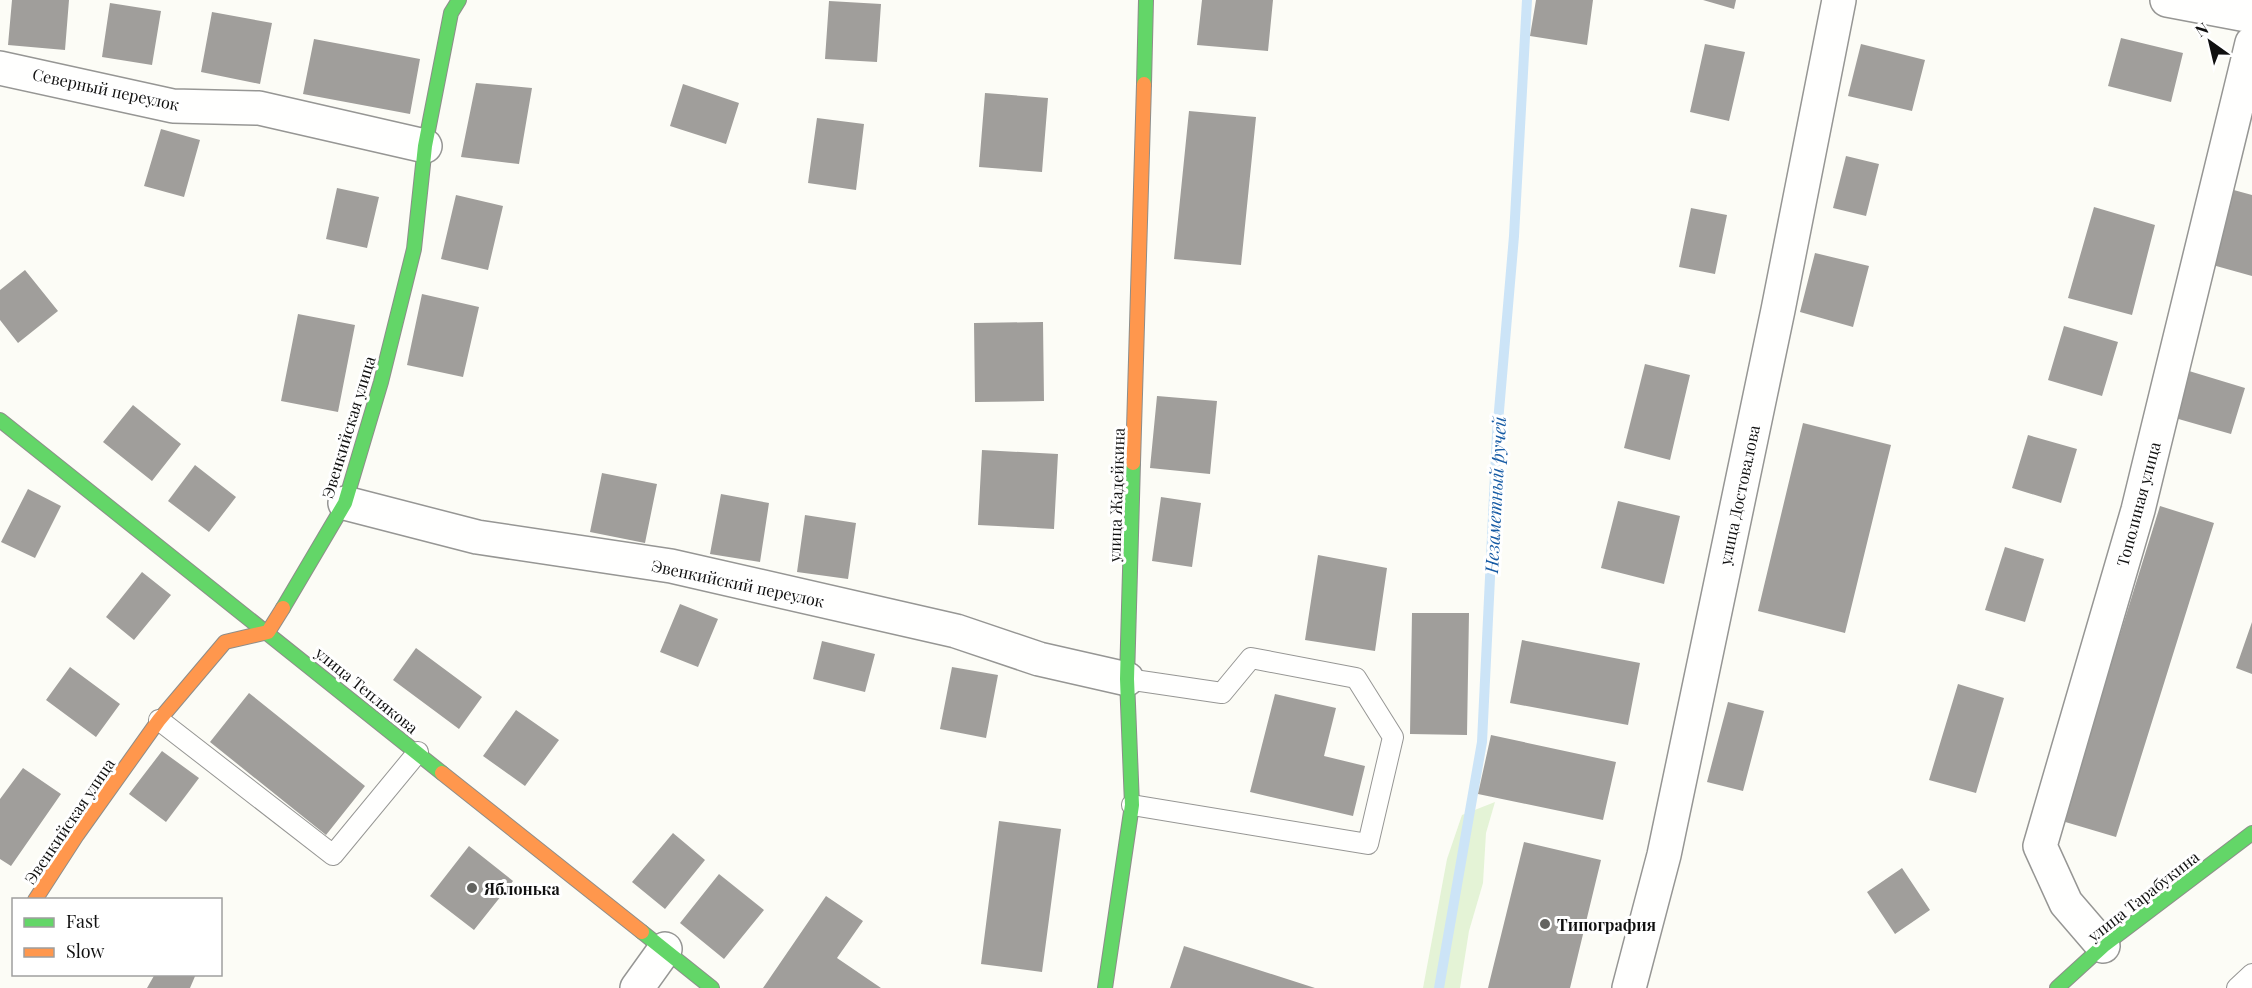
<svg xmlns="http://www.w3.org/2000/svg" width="2252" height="988" font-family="'Playfair Display',serif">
  <rect width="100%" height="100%" fill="#fcfcf6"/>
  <path fill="#e4f3d6" d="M1495 802 1486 833 1483 883 1469 931 1460 988H1423L1447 859 1462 815Z"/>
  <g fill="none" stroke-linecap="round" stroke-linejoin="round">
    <path stroke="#cce4f7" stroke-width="10" d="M1439 988 1482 742 1497 434 1514 236 1527 0"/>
  </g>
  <path fill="#a09e9b" d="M12 0H69L65 50 8 45Z
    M1202 0H1273L1268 51 1197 45Z
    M1536 0H1593L1587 45 1530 36Z
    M1703 0H1736L1734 9Z
    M829 1 881 4 877 62 825 59Z
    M110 3 161 11 152 65 102 57Z
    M212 12 272 23 260 84 201 72Z
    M2121 38 2183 53 2171 102 2108 86Z
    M314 39 420 59 410 114 303 94Z
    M1705 44 1745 52 1729 121 1690 112Z
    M1861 44 1925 60 1912 111 1848 96Z
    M476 83 532 88 519 164 461 157Z
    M683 84 739 103 726 144 670 126Z
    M985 93 1048 98 1042 172 979 167Z
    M1189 111 1256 117 1241 265 1174 259Z
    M817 118 864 124 856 190 808 183Z
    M161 129 200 140 184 197 144 186Z
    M1846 156 1879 164 1866 216 1833 208Z
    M337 188 379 197 367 248 326 239Z
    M2230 189 2252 195V276L2209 264Z
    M456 195 503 206 488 270 441 259Z
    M2094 207 2155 225 2132 315 2068 298Z
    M1691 208 1727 215 1715 274 1679 267Z
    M1815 253 1869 266 1853 327 1800 312Z
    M25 270 58 311 18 343 0 320V290Z
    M422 294 479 307 463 377 407 365Z
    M298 314 355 325 338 412 281 401Z
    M1043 322 1044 401 975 402 974 323Z
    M2064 326 2118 342 2102 396 2048 380Z
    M1645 364 1690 375 1670 460 1624 448Z
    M2189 371 2245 388 2231 434 2175 418Z
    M1157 396 1217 401 1210 474 1150 468Z
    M133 405 181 444 152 481 103 442Z
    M1803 423 1891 445 1845 633 1758 611Z
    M2028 435 2077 449 2061 503 2012 488Z
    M982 450 1058 454 1054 529 978 525Z
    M195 465 236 497 209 532 168 501Z
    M602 473 657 484 645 543 590 532Z
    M28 489 61 506 35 558 1 542Z
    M721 494 769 503 760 562 710 554Z
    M1161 497 1201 503 1192 567 1152 561Z
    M1618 501 1680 516 1664 584 1601 568Z
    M2160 506 2214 523 2116 837 2062 821Z
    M805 515 856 523 848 579 797 572Z
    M2005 547 2044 559 2025 622 1985 610Z
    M1318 555 1387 568 1375 651 1305 640Z
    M142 572 171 595 134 640 106 617Z
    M680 604 718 619 698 667 660 652Z
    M1412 613H1469L1467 735 1410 734Z
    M2252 622V674L2236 668Z
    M1522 640 1640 663 1628 725 1510 703Z
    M822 641 875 654 865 692 813 679Z
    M416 648 482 697 459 729 393 680Z
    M70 667 120 704 96 737 46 700Z
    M952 667 998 675 986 738 940 729Z
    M1958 684 2004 698 1976 793 1929 780Z
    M249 693 365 786 326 835 210 742Z
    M1275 694 1336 708 1324 756 1365 766 1353 816 1250 792Z
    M1728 702 1764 711 1743 791 1707 782Z
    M516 710 559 740 525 786 483 756Z
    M1491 735 1616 762 1603 820 1478 794Z
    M162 751 199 778 166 822 129 794Z
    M23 768 61 794 11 866 0 859V799Z
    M999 821 1061 829 1042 972 981 964Z
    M673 833 705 860 665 909 632 882Z
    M1524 842 1601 860 1570 988H1488Z
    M469 846 513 881 474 930 430 896Z
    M1902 868 1930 910 1895 934 1867 892Z
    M719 874 764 910 724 959 680 923Z
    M826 896 863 921 837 958 881 988H763Z
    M1184 946 1315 988H1170Z
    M155 974H196L190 988H147Z"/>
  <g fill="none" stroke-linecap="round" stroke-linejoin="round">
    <g stroke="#969694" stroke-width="22">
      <path id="lane" d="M1127 679 1222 693 1251 658 1356 678 1393 737 1368 844 1132 805
        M159 720 333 855 418 752
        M2237 988 2252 974"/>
    </g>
    <g stroke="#969694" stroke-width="36">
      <path id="street" d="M2167 0 2252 16
        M0 68 173 106 259 108 425 146
        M345 503 477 537 671 566 956 631 1039 659 1127 679
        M2103 946 2066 903 2040 846 2138 510 2252 43
        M637 988 665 949
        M1629 988 1664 855 1778 310 1839 0"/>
    </g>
    <g stroke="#8d8d8a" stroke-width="16">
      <path id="fast" d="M1144 84 1146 0
        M0 420 442 773
        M283 608 345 503 381 382 414 249 425 146 451 13 459 0
        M642 932 712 988
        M1105 988 1132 805 1127 679 1133 463
        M2057 988 2103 946 2252 833"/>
    </g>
    <g stroke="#8d8d8a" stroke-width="16">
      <path id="slow" d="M1133 463 1144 84
        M442 773 642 932
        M35 900 77 835 159 720 225 642 268 632 283 608"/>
    </g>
    <use href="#lane" stroke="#fffffe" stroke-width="20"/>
    <use href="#street" stroke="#fffffe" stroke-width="33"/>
    <use href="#fast" stroke="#63d668" stroke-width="14"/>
    <use href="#slow" stroke="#ff974d" stroke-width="14"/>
  </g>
  <g fill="#636360" stroke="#fff" stroke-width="2">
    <circle cx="472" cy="888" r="6"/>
    <circle cx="1545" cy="924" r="6"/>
  </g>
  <g text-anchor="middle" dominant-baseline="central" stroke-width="6" stroke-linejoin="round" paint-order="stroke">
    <g font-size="16" fill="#101010" stroke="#fff">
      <text transform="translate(106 89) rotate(12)">Северный переулок</text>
      <text transform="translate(348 427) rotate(-73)">Эвенкийская улица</text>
      <text transform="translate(1116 495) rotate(-88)">улица Жадейкина</text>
      <text transform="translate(1739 495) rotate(-78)">улица Достовалова</text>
      <text transform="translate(2138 504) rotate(-75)">Тополиная улица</text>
      <text transform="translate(738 583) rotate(12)">Эвенкийский переулок</text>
      <text transform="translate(367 690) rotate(39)">улица Теплякова</text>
      <text transform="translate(69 821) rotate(-56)">Эвенкийская улица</text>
      <text transform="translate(2143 896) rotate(-38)">улица Тарабукина</text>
    </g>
    <g font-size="16" font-weight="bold" fill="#101010" stroke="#fff" text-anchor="start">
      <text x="484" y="888">Яблонька</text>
      <text x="1557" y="924">Типография</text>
    </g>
    <g font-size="18" font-style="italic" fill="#175ba4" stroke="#fff">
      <text transform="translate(1495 495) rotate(-87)">Незаметный ручей</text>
    </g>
  </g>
  <rect x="12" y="898" width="210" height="78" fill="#ffffff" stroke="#9f9f9f" stroke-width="1.5"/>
  <rect x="24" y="918" width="30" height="9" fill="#63d668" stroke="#9f9f9f" stroke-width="1.5"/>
  <text x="66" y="928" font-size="18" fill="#101010">Fast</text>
  <rect x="24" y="948" width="30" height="9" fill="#ff974d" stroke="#9f9f9f" stroke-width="1.5"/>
  <text x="66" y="958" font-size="18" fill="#101010">Slow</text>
  <g transform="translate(2210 42) rotate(326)" stroke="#ffffff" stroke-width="4.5" paint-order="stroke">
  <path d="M0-4.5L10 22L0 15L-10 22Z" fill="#101010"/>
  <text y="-9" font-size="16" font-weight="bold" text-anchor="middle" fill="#101010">N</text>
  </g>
</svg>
